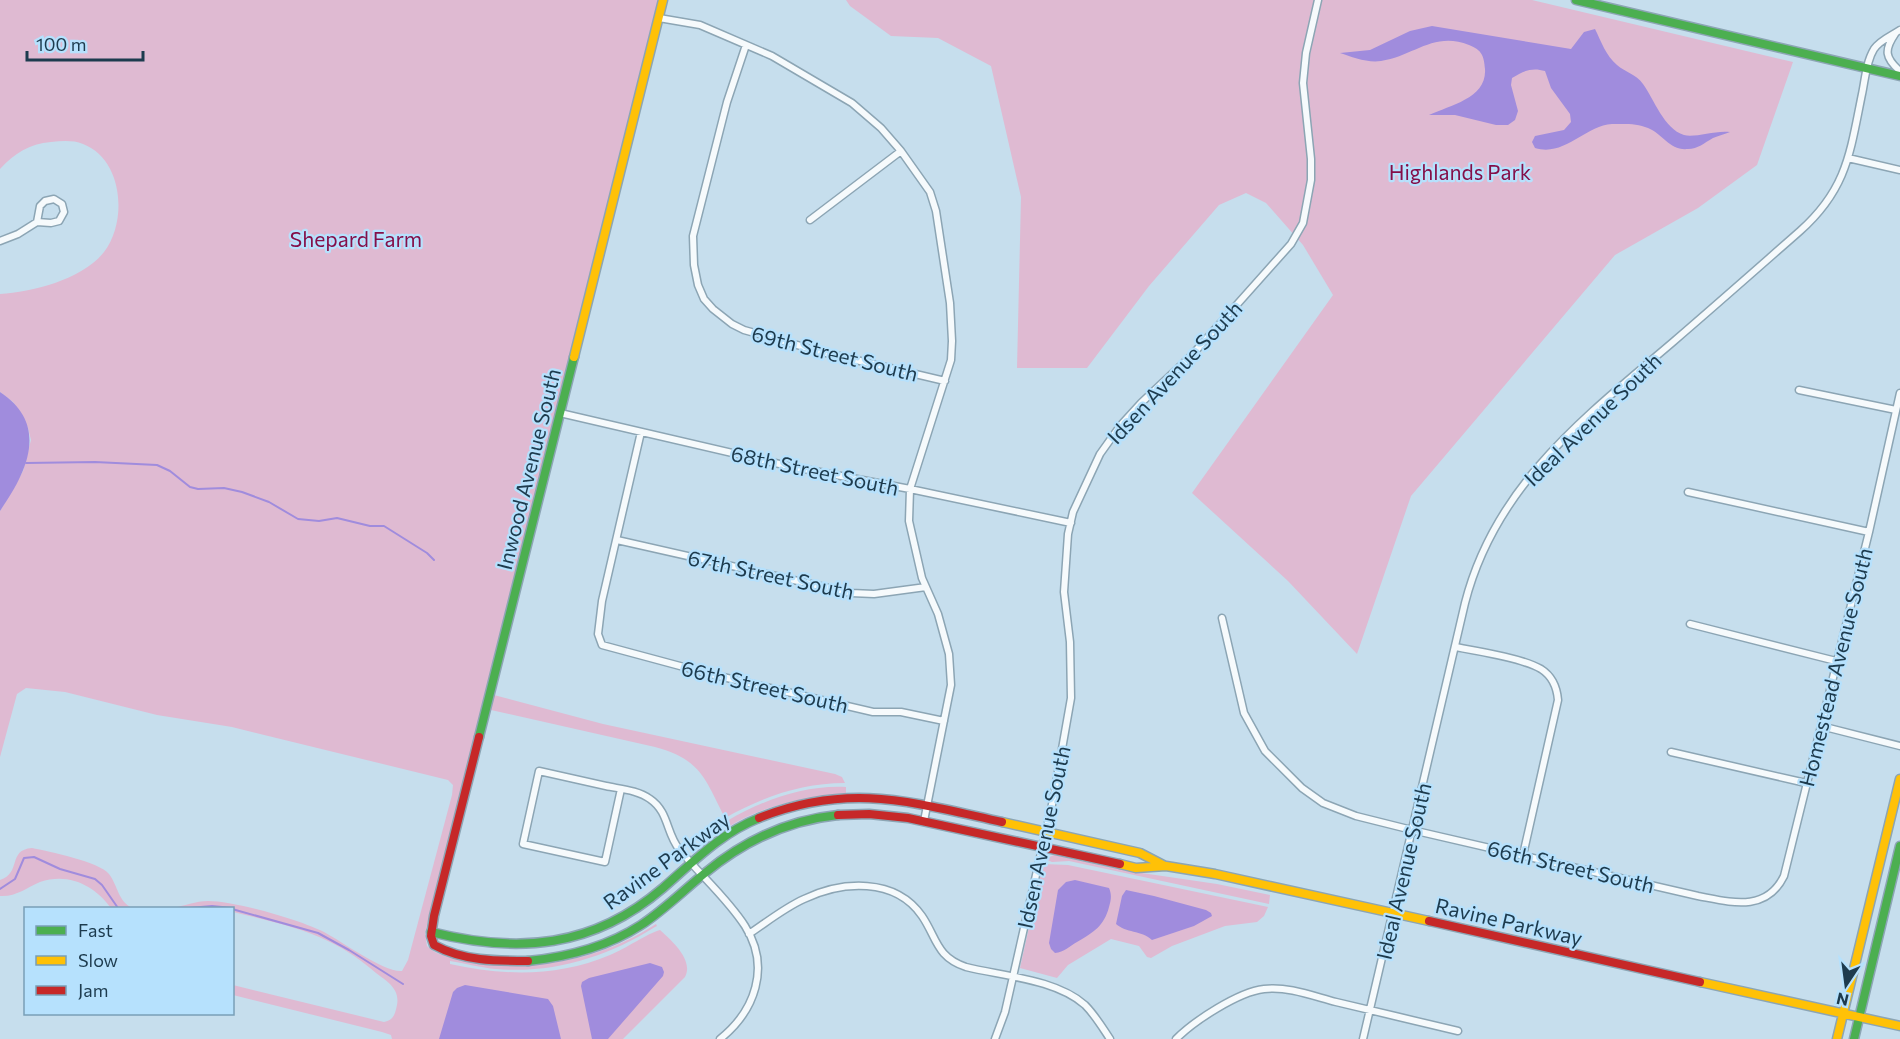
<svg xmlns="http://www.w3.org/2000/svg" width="1900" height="1039" font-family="Commissioner,sans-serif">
  <rect width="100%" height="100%" fill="#c6deed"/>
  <path fill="#dfbad2" d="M0 0H659L425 933 427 946C437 956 452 958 465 960 529 974 601 960 656 924L657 926 655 927C607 957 553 974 496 969 481 968 465 963 450 961V964C504 976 558 977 610 955 625 949 648 933 660 930 672 941 694 960 685 977L623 1039H392L391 1035 382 1032 233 995V985L384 1022C394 1020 395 1014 397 1005 400 989 388 982 376 973 362 961 347 950 330 942 300 927 265 920 233 912L232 908H172C184 906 196 901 208 901 235 901 300 920 324 932 341 941 385 973 402 971L408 960 452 795 453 785 448 780 232 727 157 715 65 692 26 688 17 694 0 757V511L23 471 31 440 28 428 21 413 13 402 0 392V294C33 292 83 279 104 252 128 221 123 159 83 144 73 140 62 141 51 142 29 144 15 153 0 169Z
    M846 0H1532L1793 62 1757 165 1698 208 1615 255 1411 496 1357 654 1288 581 1192 493 1333 295 1303 245 1266 203 1246 193 1219 205 1149 286 1087 368H1017L1021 197 991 66 938 38 891 36 850 6Z
    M494 695 603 724 835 774 842 777 845 783C802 783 762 797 725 818 705 779 701 759 655 747L491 710Z
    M846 787V793C806 797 764 805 730 826L727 821C763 800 804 785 846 787Z
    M32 848C48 851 100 862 109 874 118 886 118 901 132 908H111C95 886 69 872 40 882 26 888 16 897 0 896V880C22 873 7 850 32 848Z
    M1054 855 1128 871 1217 884 1270 895 1269 904 1069 861 1052 862 1045 859Z
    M1043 864 1068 865 1268 907 1264 916 1257 922 1225 926 1172 946 1151 958 1147 957 1139 946 1111 939 1068 965 1057 978 1020 968Z"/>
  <path fill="#a08cdd" d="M1432 26 1571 49 1584 32 1595 29C1601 41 1606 56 1617 65 1625 72 1636 74 1643 84 1654 99 1664 129 1684 135 1695 138 1715 130 1730 132 1725 134 1718 136 1713 138 1704 143 1698 149 1688 149 1670 151 1663 134 1648 128 1637 123 1624 124 1612 124 1584 126 1565 157 1535 148L1532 142 1535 136 1564 130 1571 122 1570 114 1551 88 1545 71C1532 67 1523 71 1512 78L1511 85 1518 111 1515 120 1508 125H1496L1455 115H1429C1451 105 1487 98 1485 69 1484 56 1482 50 1469 45 1434 31 1414 56 1381 61 1367 63 1352 57 1340 53L1370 50 1410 31Z
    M0 392C50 425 27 472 0 511Z
    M1075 880 1109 888C1112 895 1111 900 1109 907 1104 926 1094 932 1077 942 1070 946 1064 952 1055 953L1051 949 1049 943 1058 890 1066 882Z
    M1126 890 1154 896 1206 910 1211 913 1212 916 1194 926 1152 940C1141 930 1126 933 1116 924L1122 896Z
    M650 963 662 967 664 972 663 976 608 1039H592L581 986 582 982 589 978Z
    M465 985 548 999 553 1006 561 1039H439L453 992 457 988Z"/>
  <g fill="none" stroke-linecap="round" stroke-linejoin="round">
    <path stroke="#a08cdd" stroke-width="2" d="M26 463 95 462 157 465 170 471 190 487 198 489 224 488 242 492 269 502 298 519 319 521 337 518 370 526H384L427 553 434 560
      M0 889 15 879 24 858 34 857 60 869 95 879 102 885 118 908
      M189 908 212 906 232 908
      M232 909 318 933 349 950 403 984"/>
    <g stroke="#8ca5b4" stroke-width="9">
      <path id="street" d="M659 18 700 25 772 56 852 103 881 128 901 151 930 192 936 211 950 303 952 341 951 360 910 489 909 521 922 578 938 614 949 654 951 685 924 821
        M1895 34C1884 50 1885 58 1900 71
        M746 45 727 102 693 236 694 265 698 285 704 299 713 309 732 324 744 330 822 352 945 381
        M1848 158 1900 170
        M810 220 901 151
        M0 241 18 234 37 222 40 206 45 201 54 199 62 204 64 212 59 221 51 223 37 222
        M1799 390 1896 410
        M560 413 788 466 910 489 1071 523
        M641 432 602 601 598 634 602 645 706 673 873 712H901L944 721
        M1688 492 1869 532
        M617 540 851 593 874 594 926 587
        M1222 618 1244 713 1265 751 1302 788 1323 803 1356 816 1412 830 1698 896C1730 902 1766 913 1784 876L1869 532 1900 393
        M1690 624 1836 661
        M1455 647C1477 651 1522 658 1541 669 1552 676 1557 688 1558 700L1523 855
        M1821 726 1900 746
        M1671 752 1806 783
        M621 789 605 862 523 844 539 771C561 776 584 781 606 786 620 789 638 790 650 799 669 812 666 833 679 849 700 875 727 898 745 926 771 967 755 1011 720 1039
        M749 934C767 922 784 908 804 899 842 881 895 877 922 916 937 938 936 957 966 967 1002 976 1056 979 1085 1005 1095 1015 1102 1027 1110 1039
        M995 1039 1005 1012 1053 800 1071 698 1070 642 1064 592 1068 534 1073 512 1100 454 1120 426 1141 403 1192 355 1291 244 1303 223 1311 180V159L1303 83 1306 53 1318 0
        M1176 1039C1194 1021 1238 992 1264 989 1288 986 1313 996 1336 1002 1377 1012 1417 1021 1458 1031
        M1363 1039 1465 603C1495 485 1585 417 1673 342 1716 305 1758 268 1800 231 1847 189 1850 153 1862 94 1865 80 1866 62 1874 49 1880 40 1891 36 1900 30"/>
    </g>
    <g stroke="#8ca5b4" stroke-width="11">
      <path id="fast" d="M1576 0 1900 76
        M479 737 574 357
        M431 932C518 954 593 948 663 888 693 862 721 833 759 818
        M528 961C568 957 607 947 641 925 664 910 684 890 705 873 744 841 788 820 838 815
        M1854 1039 1900 846"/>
    </g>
    <g stroke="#8ca5b4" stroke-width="11">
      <path id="slow" d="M574 357 663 0
        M1002 822 1140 853 1165 866
        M1120 864 1136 868 1166 866 1215 874 1429 921
        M1700 982 1900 1026
        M1837 1039 1900 779"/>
    </g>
    <g stroke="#8ca5b4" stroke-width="11">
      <path id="jam" d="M479 737 434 916 431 936 434 945C463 961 496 961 528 961
        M838 815 869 814 908 818 1120 864
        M759 818C850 782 911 802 1002 822
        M1429 921 1700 982"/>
    </g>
    <use href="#street" stroke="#f6fafc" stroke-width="6"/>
    <use href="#fast" stroke="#4caf50" stroke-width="8"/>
    <use href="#slow" stroke="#ffc107" stroke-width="8"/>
    <use href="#jam" stroke="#c62828" stroke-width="8"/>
  </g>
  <g text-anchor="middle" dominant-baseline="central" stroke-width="4.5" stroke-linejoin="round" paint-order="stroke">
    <g font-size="21" fill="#840f49" stroke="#b6e1fd">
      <text x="1460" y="171">Highlands Park</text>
      <text x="356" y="238">Shepard Farm</text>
    </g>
    <g font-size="21" fill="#1d3b4e" stroke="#b6e1fd">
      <text transform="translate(835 353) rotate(14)">69th Street South</text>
      <text transform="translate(1174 372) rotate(-47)">Idsen Avenue South</text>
      <text transform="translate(1592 419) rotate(-44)">Ideal Avenue South</text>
      <text transform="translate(528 469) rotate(-76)">Inwood Avenue South</text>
      <text transform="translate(815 470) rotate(12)">68th Street South</text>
      <text transform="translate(771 574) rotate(12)">67th Street South</text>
      <text transform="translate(1835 667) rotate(-76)">Homestead Avenue South</text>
      <text transform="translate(765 686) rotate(13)">66th Street South</text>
      <text transform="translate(1043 837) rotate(-78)">Idsen Avenue South</text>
      <text transform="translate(666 860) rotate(-36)">Ravine Parkway</text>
      <text transform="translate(1571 866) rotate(13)">66th Street South</text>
      <text transform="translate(1403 871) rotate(-77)">Ideal Avenue South</text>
      <text transform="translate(1509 921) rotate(13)">Ravine Parkway</text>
    </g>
  </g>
  <rect x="24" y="907" width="210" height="108" fill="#b6e1fd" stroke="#799fb7" stroke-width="1.5"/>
  <rect x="36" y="926" width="30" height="9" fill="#4caf50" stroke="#799fb7" stroke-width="1.5"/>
  <text x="78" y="937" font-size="18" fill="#1d3b4e">Fast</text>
  <rect x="36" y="956" width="30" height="9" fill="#ffc107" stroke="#799fb7" stroke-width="1.5"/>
  <text x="78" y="967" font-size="18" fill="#1d3b4e">Slow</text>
  <rect x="36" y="986" width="30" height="9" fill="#c62828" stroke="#799fb7" stroke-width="1.5"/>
  <text x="78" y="997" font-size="18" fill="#1d3b4e">Jam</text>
  <g transform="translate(1846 985) rotate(193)" stroke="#b6e1fd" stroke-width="4.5" paint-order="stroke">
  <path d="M0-4.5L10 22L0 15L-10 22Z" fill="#1d3b4e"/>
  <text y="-9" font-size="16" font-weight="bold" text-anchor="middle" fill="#1d3b4e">N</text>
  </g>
  <path d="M27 51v9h116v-9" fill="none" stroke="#1d3b4e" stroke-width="3"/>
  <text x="36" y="51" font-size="18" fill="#1d3b4e" stroke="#b6e1fd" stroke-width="4.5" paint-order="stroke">100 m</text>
</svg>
